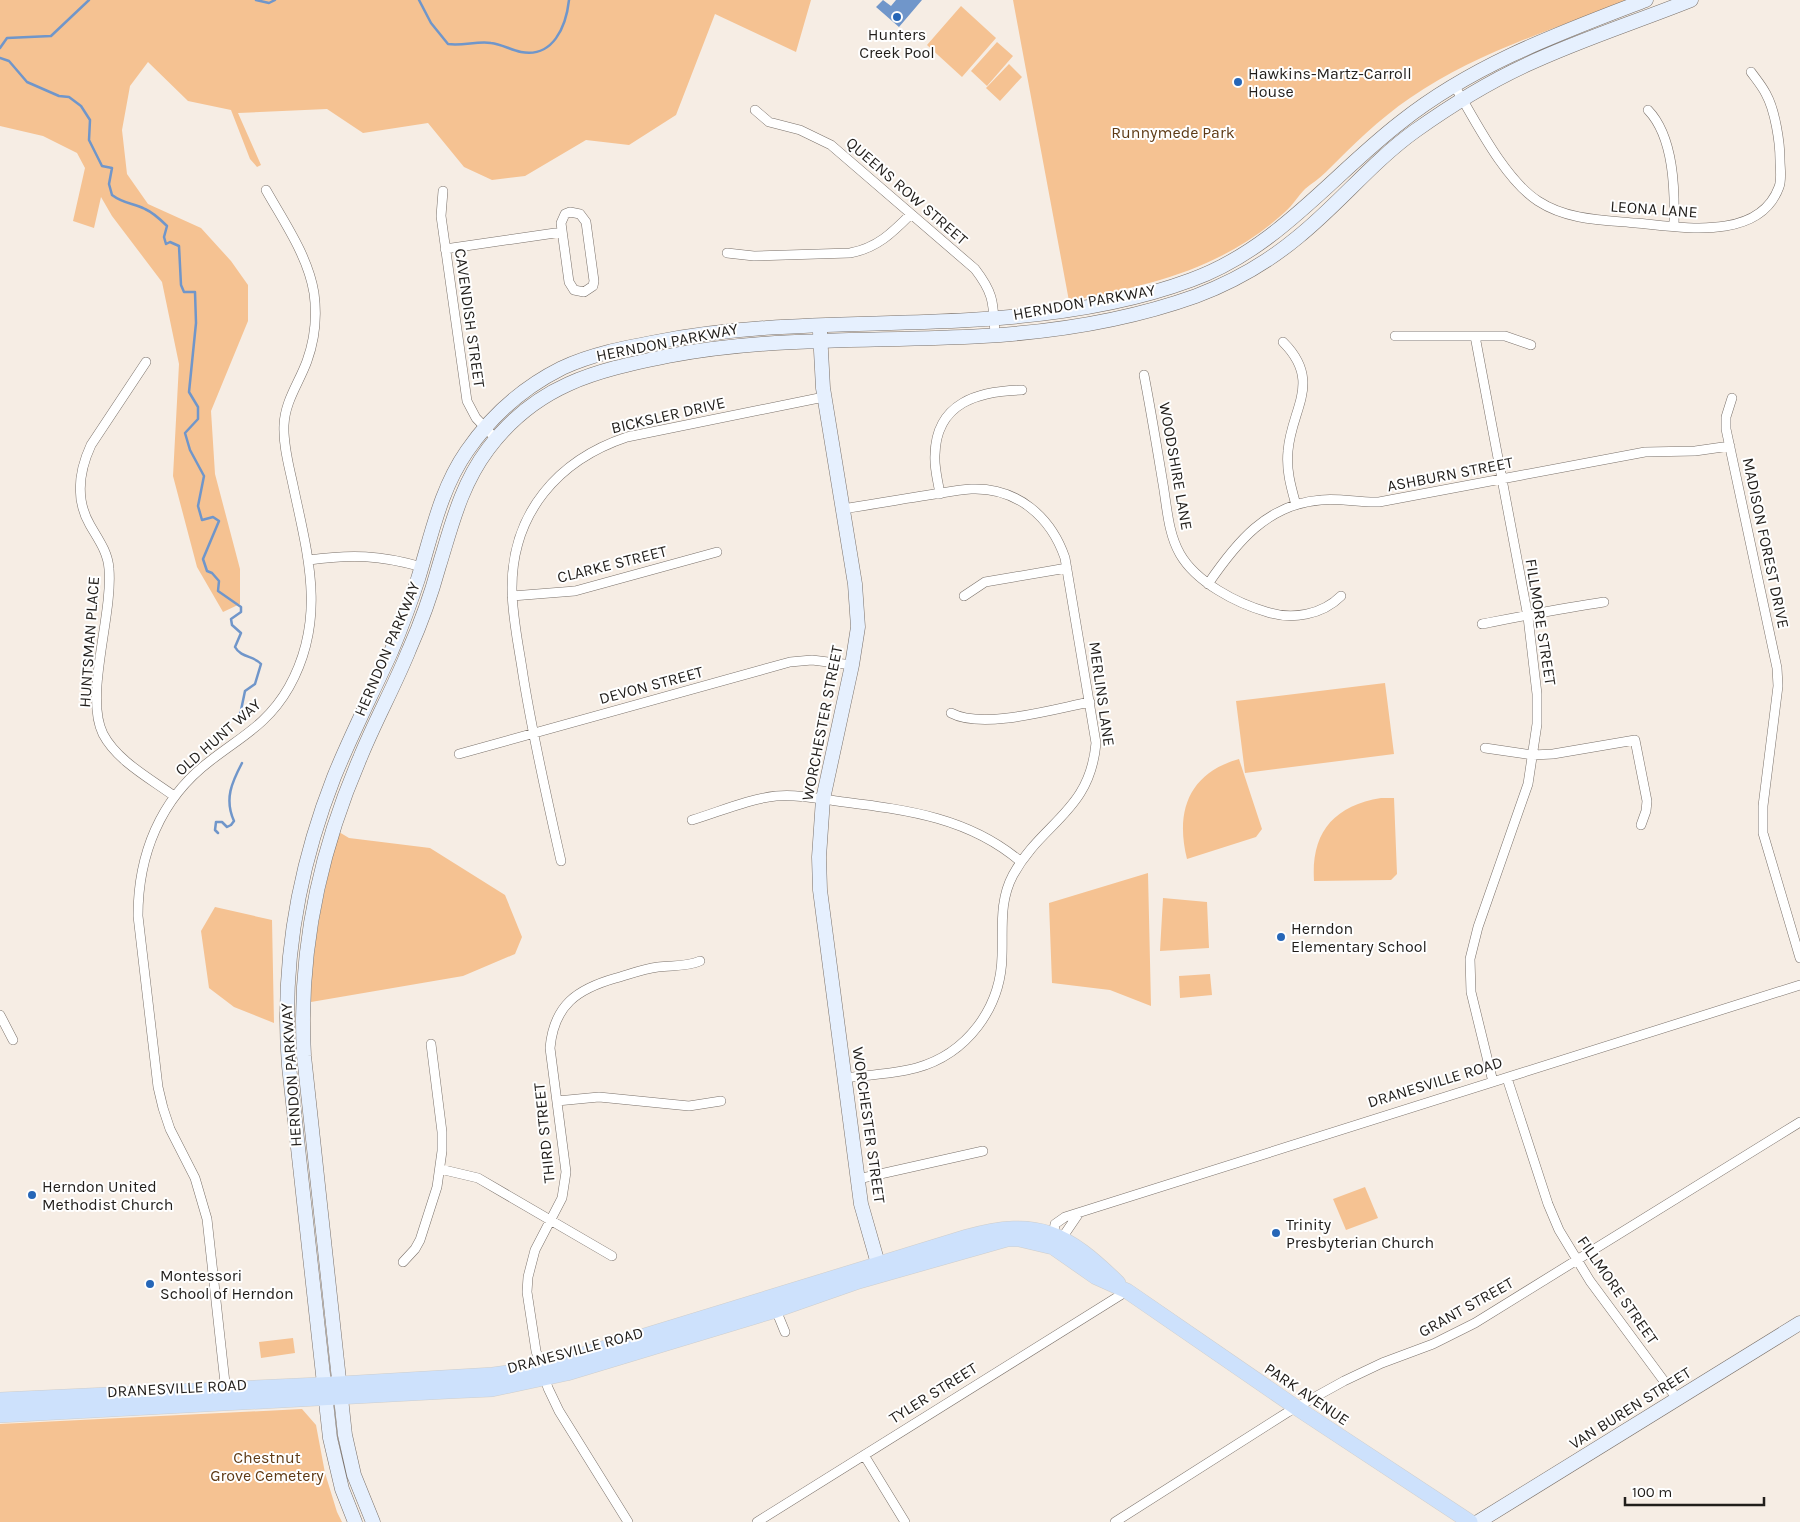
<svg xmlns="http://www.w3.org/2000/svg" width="1800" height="1522" font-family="Karla,sans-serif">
  <rect width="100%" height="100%" fill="#f6ede4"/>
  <path fill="#f5c292" d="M0 0H811L796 52 715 14 676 115 629 145 586 140 525 176 492 180 464 167 428 123 363 133 327 109 238 113 261 165 257 167 250 159 231 110 188 101 148 62 130 86 122 130 127 174 148 204 201 228 231 261 248 285V321L211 411 215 474 240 569V604L223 612 197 567 173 476 179 364 162 282 112 216 101 197 94 228 73 221 85 168 77 153 43 136 0 126Z
    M1013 0H1631C1556 28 1477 52 1410 98 1379 119 1353 145 1326 172 1319 179 1312 183 1305 189 1298 196 1293 205 1285 212 1221 270 1150 285 1069 301Z
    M961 6 996 38 962 77 927 45Z
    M997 42 1013 56 987 86 971 71Z
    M1009 64 1022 77 1000 101 986 88Z
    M1385 683 1394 754 1245 773 1236 701Z
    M1239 759 1262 829 1256 837 1187 859C1175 811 1189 773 1239 759Z
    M1381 798H1394L1397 874 1391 880 1314 881C1311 833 1333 806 1381 798Z
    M339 832 349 838 430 848 505 895 522 937 515 954 463 976 311 1002C312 943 324 889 339 832Z
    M1148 873 1151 1006 1110 990 1052 983 1049 903Z
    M1163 898 1207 902 1209 948 1160 951Z
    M215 907 272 920 274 1023 234 1007 209 988 201 931Z
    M1210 974 1212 995 1180 998 1179 976Z
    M1365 1187 1378 1218 1346 1230 1333 1199Z
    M293 1338 295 1353 261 1358 259 1342Z
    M302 1409 316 1425 325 1473 337 1512 342 1522H0V1424Z"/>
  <path fill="#7096ca" d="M883 0 891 6 896 0H922L899 27 876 7Z"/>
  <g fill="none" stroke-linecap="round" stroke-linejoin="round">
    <path stroke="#7096ca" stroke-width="2.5" d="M256 0 269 3 275 0
      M419 0 431 23 448 44C463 46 477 41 491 43 501 44 511 50 521 52 553 58 566 27 569 0
      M0 48 7 38 51 36 89 0
      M0 58 9 61 27 82 59 96 69 97 81 106 90 120 89 140 102 166 112 168 109 184 112 195C124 204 133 203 145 209 154 213 161 220 167 226L164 237 166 244 170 242 179 246 181 285 184 292H195L196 323 189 392 198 407V419L185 433 190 450 204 476 198 506 202 520 213 517 219 521 203 559 207 571 212 573 219 581 218 591 241 607V612L231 619 232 625 241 633 235 647C241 658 255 656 261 664L255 684 245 691 240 715
      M218 833 215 830 216 822H222L227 827 231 825 234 821C224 799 232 782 242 763"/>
    <g stroke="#7a716a" stroke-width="10">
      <path id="street" d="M1454 85C1475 120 1504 179 1538 201 1567 220 1602 220 1636 223 1681 227 1759 242 1779 187 1782 179 1780 168 1780 160 1780 142 1775 110 1766 94 1762 86 1756 79 1751 72
        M755 110 769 122 800 130 831 145 975 269C995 295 993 304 995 335
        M1648 110C1674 137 1675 190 1674 226
        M443 191 441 216 467 401 476 418 496 439
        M570 212 580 214 586 222 594 281 593 286 584 292 574 290 569 282 561 223 565 214Z
        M445 249 562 232
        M727 253 754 256 850 253C877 248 892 233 911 214
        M1395 336H1505L1531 345
        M1475 336 1528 617 1537 694V724L1528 784 1478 927 1470 959 1471 992 1493 1082
        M1283 342C1323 382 1291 409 1288 451 1286 470 1291 487 1296 505
        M146 362 91 445C79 471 75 499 90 525 98 539 108 552 109 569 113 615 84 696 103 734 117 761 151 779 174 796
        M1144 375C1151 411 1157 448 1163 484 1167 507 1168 533 1180 554 1196 582 1236 603 1267 612 1292 620 1322 615 1341 596
        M1732 398 1726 417V429L1777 668 1778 686 1763 806V833L1800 958
        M940 494C938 481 934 468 935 455 936 402 979 391 1022 390
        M843 509C869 505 896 500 922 496 938 494 955 490 971 489 1017 487 1051 517 1065 558L1096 743C1090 812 1042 822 1013 875 999 901 1003 928 1002 956 1001 1008 967 1054 916 1068 893 1074 868 1075 844 1078
        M309 560C351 554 380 555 422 567
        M1208 584C1236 543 1267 504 1321 500 1341 498 1360 503 1379 502L1645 452 1695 451 1730 446
        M512 596 575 591 717 552
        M964 596 985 582 1067 568
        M1482 624C1523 616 1563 608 1604 602
        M951 713C983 730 1054 709 1090 702
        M1485 748 1533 755 1553 754 1635 740 1647 801 1646 811 1641 825
        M459 754 790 662 812 660 852 665
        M692 820C719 812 748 799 776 796 798 794 822 799 844 802 908 810 970 818 1021 862
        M561 861C547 799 533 738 523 675 519 647 512 617 512 588 512 513 558 460 627 437L824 397
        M0 1015 13 1040
        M1507 1078 1548 1204 1559 1230 1590 1281 1678 1400
        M557 1101 599 1097 689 1106 721 1101
        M440 1169 478 1178 612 1256
        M858 1179 983 1151
        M1053 1238 1055 1224 1065 1217 1800 985
        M1060 1241 1079 1213
        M403 1262 415 1249 420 1240 437 1187 442 1151V1132L431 1044
        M776 1310 785 1332
        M226 1392 207 1219 195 1178 170 1129 163 1108 158 1087 138 916C138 855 160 799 210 761 242 736 268 724 289 687 327 619 308 556 293 485 289 466 283 445 284 425 285 401 299 383 307 361 315 339 317 315 314 293 308 256 284 222 266 190
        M864 1455 905 1522
        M628 1522 559 1411 548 1388 536 1351 527 1292 528 1277 535 1250 562 1198 566 1172 550 1048C554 1005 577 989 616 978 630 974 643 969 658 967 672 965 686 967 700 961
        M757 1522 1127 1291
        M1115 1522 1288 1412 1344 1381 1382 1363 1433 1344 1475 1323 1800 1122"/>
    </g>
    <g stroke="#7a716a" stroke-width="15">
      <path id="secondary" d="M820 332 823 388 855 584 858 627 852 665 823 799 819 857 820 890 861 1204 881 1274
        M355 1522 342 1489 330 1438 289 1066C281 967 298 869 334 777 351 735 372 694 391 652 401 628 410 604 418 579 432 534 440 490 467 451 491 416 524 387 562 368 592 354 624 348 656 342 762 321 863 326 969 320 1043 316 1121 306 1191 280 1277 249 1331 176 1401 122 1474 64 1560 33 1646 0
        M373 1522 354 1475 345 1435 304 1056C298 952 319 853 360 758 375 721 394 687 409 650 421 623 431 595 439 566 452 524 461 485 488 449 536 385 594 371 668 356 772 336 877 342 983 336 1054 332 1129 320 1196 296 1233 282 1268 262 1298 237 1339 204 1372 162 1415 131 1450 106 1487 83 1526 65 1579 40 1636 22 1691 0
        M1478 1522 1800 1323"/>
    </g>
    <g stroke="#cececd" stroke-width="16">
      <path id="primary" d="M0 1400 340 1384 493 1375 540 1368 967 1237C1038 1217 1067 1233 1118 1283
        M0 1415 448 1391 492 1389 567 1373 776 1310 859 1281 1007 1239H1019L1053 1247 1096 1277 1127 1291 1297 1408 1470 1522"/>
    </g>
    <use href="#street" stroke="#fff" stroke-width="9"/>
    <use href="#secondary" stroke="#e6f0fe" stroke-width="14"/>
    <use href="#primary" stroke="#cde1fc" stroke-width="15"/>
  </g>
  <g fill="#2666b7" stroke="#fff" stroke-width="2">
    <circle cx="897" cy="17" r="5"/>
    <circle cx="1238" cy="82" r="5"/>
    <circle cx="1281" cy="937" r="5"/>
    <circle cx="32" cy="1195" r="5"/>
    <circle cx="1276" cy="1233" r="5"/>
    <circle cx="150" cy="1284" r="5"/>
  </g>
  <g text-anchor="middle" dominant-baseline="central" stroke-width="4" stroke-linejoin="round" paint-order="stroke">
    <g font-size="16" fill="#211e1b" stroke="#fff" text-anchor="start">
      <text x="897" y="34" text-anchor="middle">Hunters<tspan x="897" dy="18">Creek Pool</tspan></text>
      <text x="1248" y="73">Hawkins-Martz-Carroll<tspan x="1248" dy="18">House</tspan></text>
      <text x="1291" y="928">Herndon<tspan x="1291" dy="18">Elementary School</tspan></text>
      <text x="42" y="1186">Herndon United<tspan x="42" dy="18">Methodist Church</tspan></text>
      <text x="1286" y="1224">Trinity<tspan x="1286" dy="18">Presbyterian Church</tspan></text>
      <text x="160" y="1275">Montessori<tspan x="160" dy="18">School of Herndon</tspan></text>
    </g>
    <g font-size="16" fill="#5e3a15" stroke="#fff">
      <text x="1173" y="132">Runnymede Park</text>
      <text x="267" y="1457">Chestnut<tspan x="267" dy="18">Grove Cemetery</tspan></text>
    </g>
    <g font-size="16" fill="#211e1b" stroke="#fff">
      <text transform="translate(907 191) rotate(41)">QUEENS ROW STREET</text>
      <text transform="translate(1654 209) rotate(4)">LEONA LANE</text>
      <text transform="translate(1084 302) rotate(-10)">HERNDON PARKWAY</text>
      <text transform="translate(470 318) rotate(82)">CAVENDISH STREET</text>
      <text transform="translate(667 342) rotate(-11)">HERNDON PARKWAY</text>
      <text transform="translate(668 415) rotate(-13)">BICKSLER DRIVE</text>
      <text transform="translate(1176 466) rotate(80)">WOODSHIRE LANE</text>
      <text transform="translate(1450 474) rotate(-11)">ASHBURN STREET</text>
      <text transform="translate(1766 543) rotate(78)">MADISON FOREST DRIVE</text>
      <text transform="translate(612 564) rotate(-14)">CLARKE STREET</text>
      <text transform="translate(1541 622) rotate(81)">FILLMORE STREET</text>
      <text transform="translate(89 642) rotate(-86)">HUNTSMAN PLACE</text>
      <text transform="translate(387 649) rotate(-67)">HERNDON PARKWAY</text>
      <text transform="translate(651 685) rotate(-15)">DEVON STREET</text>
      <text transform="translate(1102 694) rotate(82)">MERLINS LANE</text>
      <text transform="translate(822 723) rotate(-79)">WORCHESTER STREET</text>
      <text transform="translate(218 737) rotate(-41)">OLD HUNT WAY</text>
      <text transform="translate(291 1075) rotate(-94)">HERNDON PARKWAY</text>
      <text transform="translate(1435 1082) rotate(-17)">DRANESVILLE ROAD</text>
      <text transform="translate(869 1125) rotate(82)">WORCHESTER STREET</text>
      <text transform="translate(544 1133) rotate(-96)">THIRD STREET</text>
      <text transform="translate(1618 1290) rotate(55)">FILLMORE STREET</text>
      <text transform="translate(1466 1307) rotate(-29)">GRANT STREET</text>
      <text transform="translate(575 1350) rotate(-15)">DRANESVILLE ROAD</text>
      <text transform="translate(177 1388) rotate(-3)">DRANESVILLE ROAD</text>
      <text transform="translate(933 1393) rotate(-32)">TYLER STREET</text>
      <text transform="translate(1307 1394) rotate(34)">PARK AVENUE</text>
      <text transform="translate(1630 1408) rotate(-32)">VAN BUREN STREET</text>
    </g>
  </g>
  <path d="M1625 1497v8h139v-8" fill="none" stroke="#211e1b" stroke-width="2.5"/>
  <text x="1632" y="1497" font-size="15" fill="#211e1b" stroke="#ffffff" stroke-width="4" paint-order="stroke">100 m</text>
</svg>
